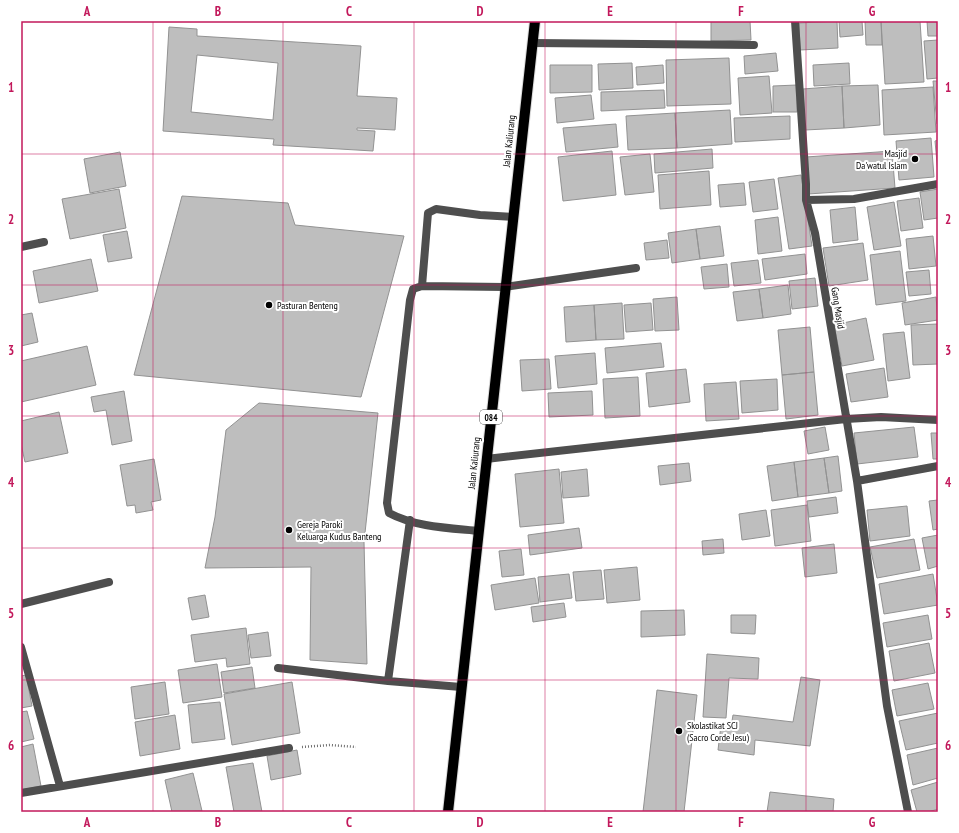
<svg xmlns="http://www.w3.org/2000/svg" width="959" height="833" font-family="'PT Sans Narrow',sans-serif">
  <rect width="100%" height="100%" fill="#fff"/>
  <path fill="#bebebe" stroke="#929292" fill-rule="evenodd" d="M711 21H750L751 40 711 41Z
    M837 21 838 48 800 50 799 23Z
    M839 21H862L863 35 840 37Z
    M865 21H881L882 45H866Z
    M881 21H920L924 82 885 84Z
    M927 21H938V36H928Z
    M169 27 197 29V36L361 46 357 96 397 98 395 130 357 128V130L375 131 373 151 273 145 274 139 163 131ZM197 55 278 63 273 120 191 112Z
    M938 40V78L927 79 924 41Z
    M776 53 778 71 745 74 744 56Z
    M729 58 731 104 667 106 666 60Z
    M632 63 633 88 599 90 598 64Z
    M849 63 850 84 814 86 813 65Z
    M550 65H592V92L550 93Z
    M663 65 664 83 637 85 636 67Z
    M769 76 772 113 740 115 738 78Z
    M933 81H938V123L937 124Z
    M797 85V112H773V86Z
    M878 85 880 125 844 128 842 86Z
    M842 86 844 128 805 130 803 89Z
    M933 87 936 132 884 135 882 90Z
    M664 90 665 108 601 111V92Z
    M591 95 594 119 557 123 555 98Z
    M730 110 732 144 677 148 675 113Z
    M675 113 677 148 628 150 626 116Z
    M790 116V139L735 142 734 118Z
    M616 124 618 147 566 152 563 128Z
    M931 138 934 177 899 180 896 141Z
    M938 140V174L935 141Z
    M712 149 713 168 655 173 654 154Z
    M612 151 616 195 563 201 558 157Z
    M892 151 895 188 808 194 806 157Z
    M120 152 126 186 90 193 84 159Z
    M650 154 654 192 625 195 620 157Z
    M709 171 711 205 660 209 658 175Z
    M801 175 812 246 789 249 778 178Z
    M774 179 778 209 753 212 749 182Z
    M744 183 746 205 720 207 718 185Z
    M119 189 126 228 70 239 62 199Z
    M938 189V218L924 220 920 192Z
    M182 196 288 203 295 225 404 236 361 397 134 375Z
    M919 198 923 228 901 231 897 201Z
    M894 202 901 246 874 250 867 207Z
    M855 207 858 240 833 243 830 210Z
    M778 217 782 251 758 254 755 220Z
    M720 226 724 256 700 259 696 229Z
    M696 229 700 259 672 263 668 233Z
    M127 231 132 258 108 262 103 235Z
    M933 236 936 266 909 269 906 239Z
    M667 240 669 258 646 260 644 243Z
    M863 243 868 280 829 286 823 248Z
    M900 251 906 301 876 305 870 255Z
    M805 254 807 274 765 280 762 259Z
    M91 259 98 291 39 303 33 271Z
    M758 260 761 283 734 286 731 263Z
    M727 264 729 287 704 289 701 267Z
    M929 270 931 294 909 296 906 272Z
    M815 278 818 306 792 309 789 281Z
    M788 285 791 314 763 318 759 289Z
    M759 289 763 318 737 321 733 292Z
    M677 297 679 330 655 331 653 299Z
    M936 297 938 320 905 325 902 303Z
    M622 303 624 339 596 340 594 305Z
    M651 303 653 330 626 332 624 305Z
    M594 305 596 340 566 342 564 307Z
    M32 313 38 342 21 346V315Z
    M866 318 874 360 842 366 834 325Z
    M938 324V364L913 365 911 325Z
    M810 327 814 372 782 375 778 330Z
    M904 332 910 378 888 381 883 334Z
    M661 343 664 367 607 373 605 348Z
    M87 346 96 385 21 402V361Z
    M595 353 597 384 558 388 555 356Z
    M549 359 551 389 522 391 520 360Z
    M884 368 888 397 851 402 846 374Z
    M686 369 690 402 649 407 646 373Z
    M814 372 818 415 786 419 782 375Z
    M638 377 640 416 605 418 603 379Z
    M777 379 778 410 742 413 740 381Z
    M736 382 739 419 706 421 704 384Z
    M124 391 132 441 112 445 106 410 94 412 91 397Z
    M592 391 593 415 549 417 548 393Z
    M259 403 378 413 364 542 367 664 310 660 311 567 205 568 215 517 226 430Z
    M59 412 68 453 25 462 21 444V421Z
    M825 427 829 450 808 454 804 431Z
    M914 427 918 457 857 464 854 433Z
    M931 433H938V459H933Z
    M838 456 842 491 829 493 824 458Z
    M824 458 829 493 798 497 794 462Z
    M154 459 161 500 151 502 153 510 136 513 135 505 127 506 120 465Z
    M794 462 798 497 772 501 767 466Z
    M689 463 691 481 660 485 658 466Z
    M559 469 564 523 520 527 515 474Z
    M587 469 589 496 563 498 561 472Z
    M836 497 838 513 809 517 807 501Z
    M938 500V529L933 530 929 501Z
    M807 505 811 541 775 546 771 510Z
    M907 506 910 536 870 541 867 510Z
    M766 510 770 536 742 540 739 514Z
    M579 528 582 548 530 555 528 535Z
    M938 535V566L928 569 922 538Z
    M723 539 724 553 703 555 702 541Z
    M914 539 920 570 877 578 870 547Z
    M834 544 837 573 805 577 802 548Z
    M521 549 524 575 502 577 499 551Z
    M637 567 640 600 607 603 604 570Z
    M601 570 604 599 576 601 573 572Z
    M569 574 572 598 540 602 538 577Z
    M933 574 938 605 884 614 879 584Z
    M535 578 539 603 495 610 491 585Z
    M205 595 209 617 192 620 188 598Z
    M564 603 566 617 533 622 531 607Z
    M684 610 685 635 641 637V611Z
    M731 615H756L755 634 731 633Z
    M928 615 932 639 887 647 883 623Z
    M246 628 250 664 227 667 226 658 195 662 191 635Z
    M268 632 271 656 251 658 248 635Z
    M929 643 935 673 894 681 889 651Z
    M707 654 759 658 758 679 729 678 726 718 703 717Z
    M217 664 222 697 183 703 178 670Z
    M252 667 255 688 224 693 221 672Z
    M26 675 32 706 21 708V676Z
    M801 677 820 680 810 746 755 740 754 755 718 750 721 725 731 727 733 715 793 722Z
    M165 682 169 714 135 719 131 687Z
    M292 682 300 733 232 745 224 694Z
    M928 683 934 709 897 716 892 690Z
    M657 690 697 695 684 812H643Z
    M220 702 225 739 192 743 188 705Z
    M27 711 34 739 21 742V712Z
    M938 713V743L906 750 899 721Z
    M175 715 180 749 140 756 135 722Z
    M33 744 41 786 21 790V747Z
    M938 748V778L913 785 907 755Z
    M297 750 301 774 271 780 267 756Z
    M253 763 262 812H234L226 767Z
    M193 773 202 811 172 812 165 780Z
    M938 782V809L928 812H917L911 790Z
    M770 792 834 799 833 812H767Z"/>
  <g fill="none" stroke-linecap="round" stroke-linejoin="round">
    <g stroke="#dbdbdb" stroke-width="12">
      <path id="primary" d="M448 812 535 21"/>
    </g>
    <path stroke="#707070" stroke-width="2.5" stroke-dasharray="1 2" stroke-linecap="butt" d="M302 747 330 745 356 747"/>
    <path stroke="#4e4e4e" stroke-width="8" d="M532 43 754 45
      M422 286 428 213 436 209 480 215 513 217
      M479 531C449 528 415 527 389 513L387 503 410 300 413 289 422 286 505 287 636 268
      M21 604 109 582
      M278 668 388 681 461 687
      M388 681 410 520"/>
    <path stroke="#4e4e4e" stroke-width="8" d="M795 21 806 184V200L815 233 857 481 887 706 908 812
      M806 200 854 199 938 184
      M21 247 44 242
      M486 459 846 419 881 417 938 420
      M857 481 938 466
      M21 647 60 786
      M21 793 289 748"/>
    <use href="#primary" stroke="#000" stroke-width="10"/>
  </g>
  <path fill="none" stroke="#c2185b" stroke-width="1" stroke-opacity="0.55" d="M153 21V812M283 21V812M414 21V812M545 21V812M676 21V812M806 21V812M21 154H938M21 285H938M21 416H938M21 548H938M21 680H938"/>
  <g fill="#000" stroke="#fff" stroke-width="1.5">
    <circle cx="915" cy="159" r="4"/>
    <circle cx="269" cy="305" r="4"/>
    <circle cx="289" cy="530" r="4"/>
    <circle cx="679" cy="731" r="4"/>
  </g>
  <g text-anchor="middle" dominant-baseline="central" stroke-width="4" stroke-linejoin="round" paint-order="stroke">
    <rect fill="#fff" stroke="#4c4c4c" stroke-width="1" x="480" y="410" width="22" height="14" rx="3"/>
    <g font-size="9" font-weight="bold" fill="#000">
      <text x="491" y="417">084</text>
    </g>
    <g font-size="10" fill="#000" stroke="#fff">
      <text transform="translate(509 141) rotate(-84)">Jalan Kaliurang</text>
      <text transform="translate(838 308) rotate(81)">Gang Masjid</text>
      <text transform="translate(474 463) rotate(-84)">Jalan Kaliurang</text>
    </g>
    <g font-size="10" fill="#000" stroke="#fff" text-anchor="start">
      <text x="907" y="153" text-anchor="end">Masjid<tspan x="907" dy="12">Da'watul Islam</tspan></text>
      <text x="277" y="305">Pasturan Benteng</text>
      <text x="297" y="524">Gereja Paroki<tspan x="297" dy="12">Keluarga Kudus Banteng</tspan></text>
      <text x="687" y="725">Skolastikat SCJ<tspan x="687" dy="12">(Sacro Corde Jesu)</tspan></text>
    </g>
  </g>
  <rect width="959" height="833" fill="none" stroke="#ffffff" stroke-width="44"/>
  <rect x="22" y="22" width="915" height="789" fill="none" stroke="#c2185b" stroke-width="1.5"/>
  <g font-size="13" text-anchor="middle" font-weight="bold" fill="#c2185b">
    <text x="87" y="16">A</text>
    <text x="218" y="16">B</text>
    <text x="349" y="16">C</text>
    <text x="480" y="16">D</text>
    <text x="610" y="16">E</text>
    <text x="741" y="16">F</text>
    <text x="872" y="16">G</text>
    <text x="11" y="92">1</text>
    <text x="948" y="92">1</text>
    <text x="11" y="224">2</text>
    <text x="948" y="224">2</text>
    <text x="11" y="355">3</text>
    <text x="948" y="355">3</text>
    <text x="11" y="487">4</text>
    <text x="948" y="487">4</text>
    <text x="11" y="618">5</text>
    <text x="948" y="618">5</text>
    <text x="11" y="750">6</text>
    <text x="948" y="750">6</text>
    <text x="87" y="827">A</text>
    <text x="218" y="827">B</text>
    <text x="349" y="827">C</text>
    <text x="480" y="827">D</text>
    <text x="610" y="827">E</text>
    <text x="741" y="827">F</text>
    <text x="872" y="827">G</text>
  </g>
</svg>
